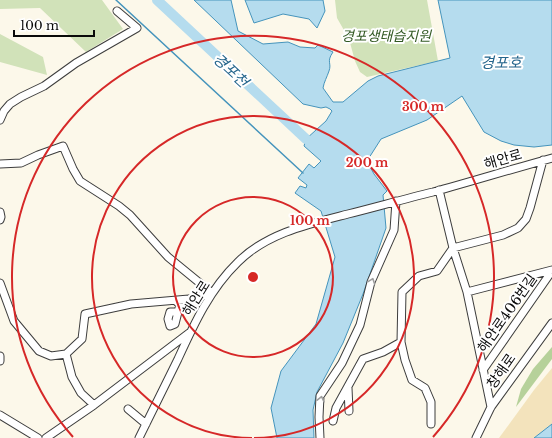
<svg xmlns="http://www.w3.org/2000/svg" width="552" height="438" font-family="'Libre Baskerville','Noto Sans KR',serif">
  <rect width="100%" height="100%" fill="#fcf8ea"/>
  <path fill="#d1e2b9" d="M0 0H102L123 29 86 52 40 8 0 9Z
    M335 0H427L438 61 367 77 360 72 355 61 349 39 337 18Z
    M0 34 43 57 47 75 0 62Z"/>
  <path fill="#b6d19a" d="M552 347V359L516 407 521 389 533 369Z"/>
  <path fill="#f3e3bc" d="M552 368V424L534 438H499L534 390Z"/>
  <path fill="#b5dcee" stroke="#4594bc" d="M194 0H231L238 31 263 44 288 42 300 47 315 48 318 45 333 52C326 62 332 63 329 71 327 77 324 82 323 88L333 102H343L368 81 378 76 450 58 438 0H552V145L534 147 514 145 501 141 484 132 462 96 427 120 381 139 367 161 374 174 387 191 383 195 386 228 363 294 343 343 317 392 313 410 314 438H277L271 408 281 371 316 324 335 257 321 211 295 193 300 186 306 188 307 185 298 178 309 164 314 168 321 161 304 146 306 139 326 121 332 111 330 109 326 107 321 108 303 104Z
    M245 0H323L325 11 317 28 309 19 283 14 254 23Z
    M552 424V438H534Z"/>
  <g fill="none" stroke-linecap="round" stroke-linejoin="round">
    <path stroke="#4594bc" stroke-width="1.5" d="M116 0 303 173"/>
    <path stroke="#b5dcee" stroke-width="10" d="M157 0 306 139"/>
    <g stroke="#3d3d3d" stroke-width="9">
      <path id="minor" d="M0 120 4 111 10 104 21 97 44 86 76 63 137 28 117 11
        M0 164 21 163 38 155 63 146 73 169 80 181 119 206 130 215 168 257 212 293
        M439 190 453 248 467 292 491 407
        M0 212 1 217 0 220
        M0 283 14 321 39 351 51 356 66 354 72 377 81 393 94 405
        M467 292 552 270
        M176 301 181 306 179 308 175 324 170 326 168 319 170 312H178
        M66 354 82 339 85 314 131 304 189 299 212 293
        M0 356V361
        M483 370 552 271
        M348 388 349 411
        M128 409 146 424
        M0 415 38 438
        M333 421 336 408 363 359 383 352 401 342
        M431 424V402L425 388 412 380 405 360 401 342 402 292 419 276 437 271 453 248 503 235 518 228 526 219 530 208 543 160
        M46 438 94 405 189 333
        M139 438C152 412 165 385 178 359 194 324 210 289 238 262 267 233 309 224 348 214 376 207 404 199 433 192 473 181 512 169 552 158
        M320 438 319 417 320 396 342 363 360 325 371 282 394 230 396 201
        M476 438 491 407 552 323"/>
    </g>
    <use href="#minor" stroke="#fff" stroke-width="7"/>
  </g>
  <defs><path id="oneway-chevron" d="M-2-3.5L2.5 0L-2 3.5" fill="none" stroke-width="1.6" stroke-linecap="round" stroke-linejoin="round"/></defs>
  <g stroke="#9d9d9d">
    <use href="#oneway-chevron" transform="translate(372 281) rotate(-70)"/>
    <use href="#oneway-chevron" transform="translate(321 399) rotate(-77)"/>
  </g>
  <g fill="none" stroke="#d62828" stroke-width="2">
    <circle cx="253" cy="277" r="80"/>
    <path d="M252 438A161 161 0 1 1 254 438"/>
    <path d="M73 437A241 241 0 1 1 433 437"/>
  </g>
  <g text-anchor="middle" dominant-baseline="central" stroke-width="4" stroke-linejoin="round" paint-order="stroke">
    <g font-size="14" font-style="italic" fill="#325923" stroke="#fff">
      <text x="386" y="36">경포생태습지원</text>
    </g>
    <g font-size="14" fill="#0a0a0a" stroke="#fff">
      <text transform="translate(503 159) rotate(-16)">해안로</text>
      <text transform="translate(196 298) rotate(-58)">해안로</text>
      <text transform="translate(507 313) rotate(-55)">해안로406번길</text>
      <text transform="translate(501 371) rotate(-55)">창해로</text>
    </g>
    <g font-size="15" font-style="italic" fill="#24658c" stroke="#fff">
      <text x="501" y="62">경포호</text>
      <text transform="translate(231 70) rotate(43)">경포천</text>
    </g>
  </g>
  <circle cx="253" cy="277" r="6" fill="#d62828" stroke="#fff" stroke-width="2"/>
  <g font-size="12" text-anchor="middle" font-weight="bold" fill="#d62828" stroke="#fff" stroke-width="4" stroke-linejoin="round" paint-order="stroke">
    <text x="423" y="111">300 m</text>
    <text x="367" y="167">200 m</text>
    <text x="310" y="225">100 m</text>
  </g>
  <path d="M14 30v6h80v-6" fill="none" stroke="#0a0a0a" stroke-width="2"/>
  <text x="20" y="30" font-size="12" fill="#0a0a0a" stroke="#ffffff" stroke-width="3" paint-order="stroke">100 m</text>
</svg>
